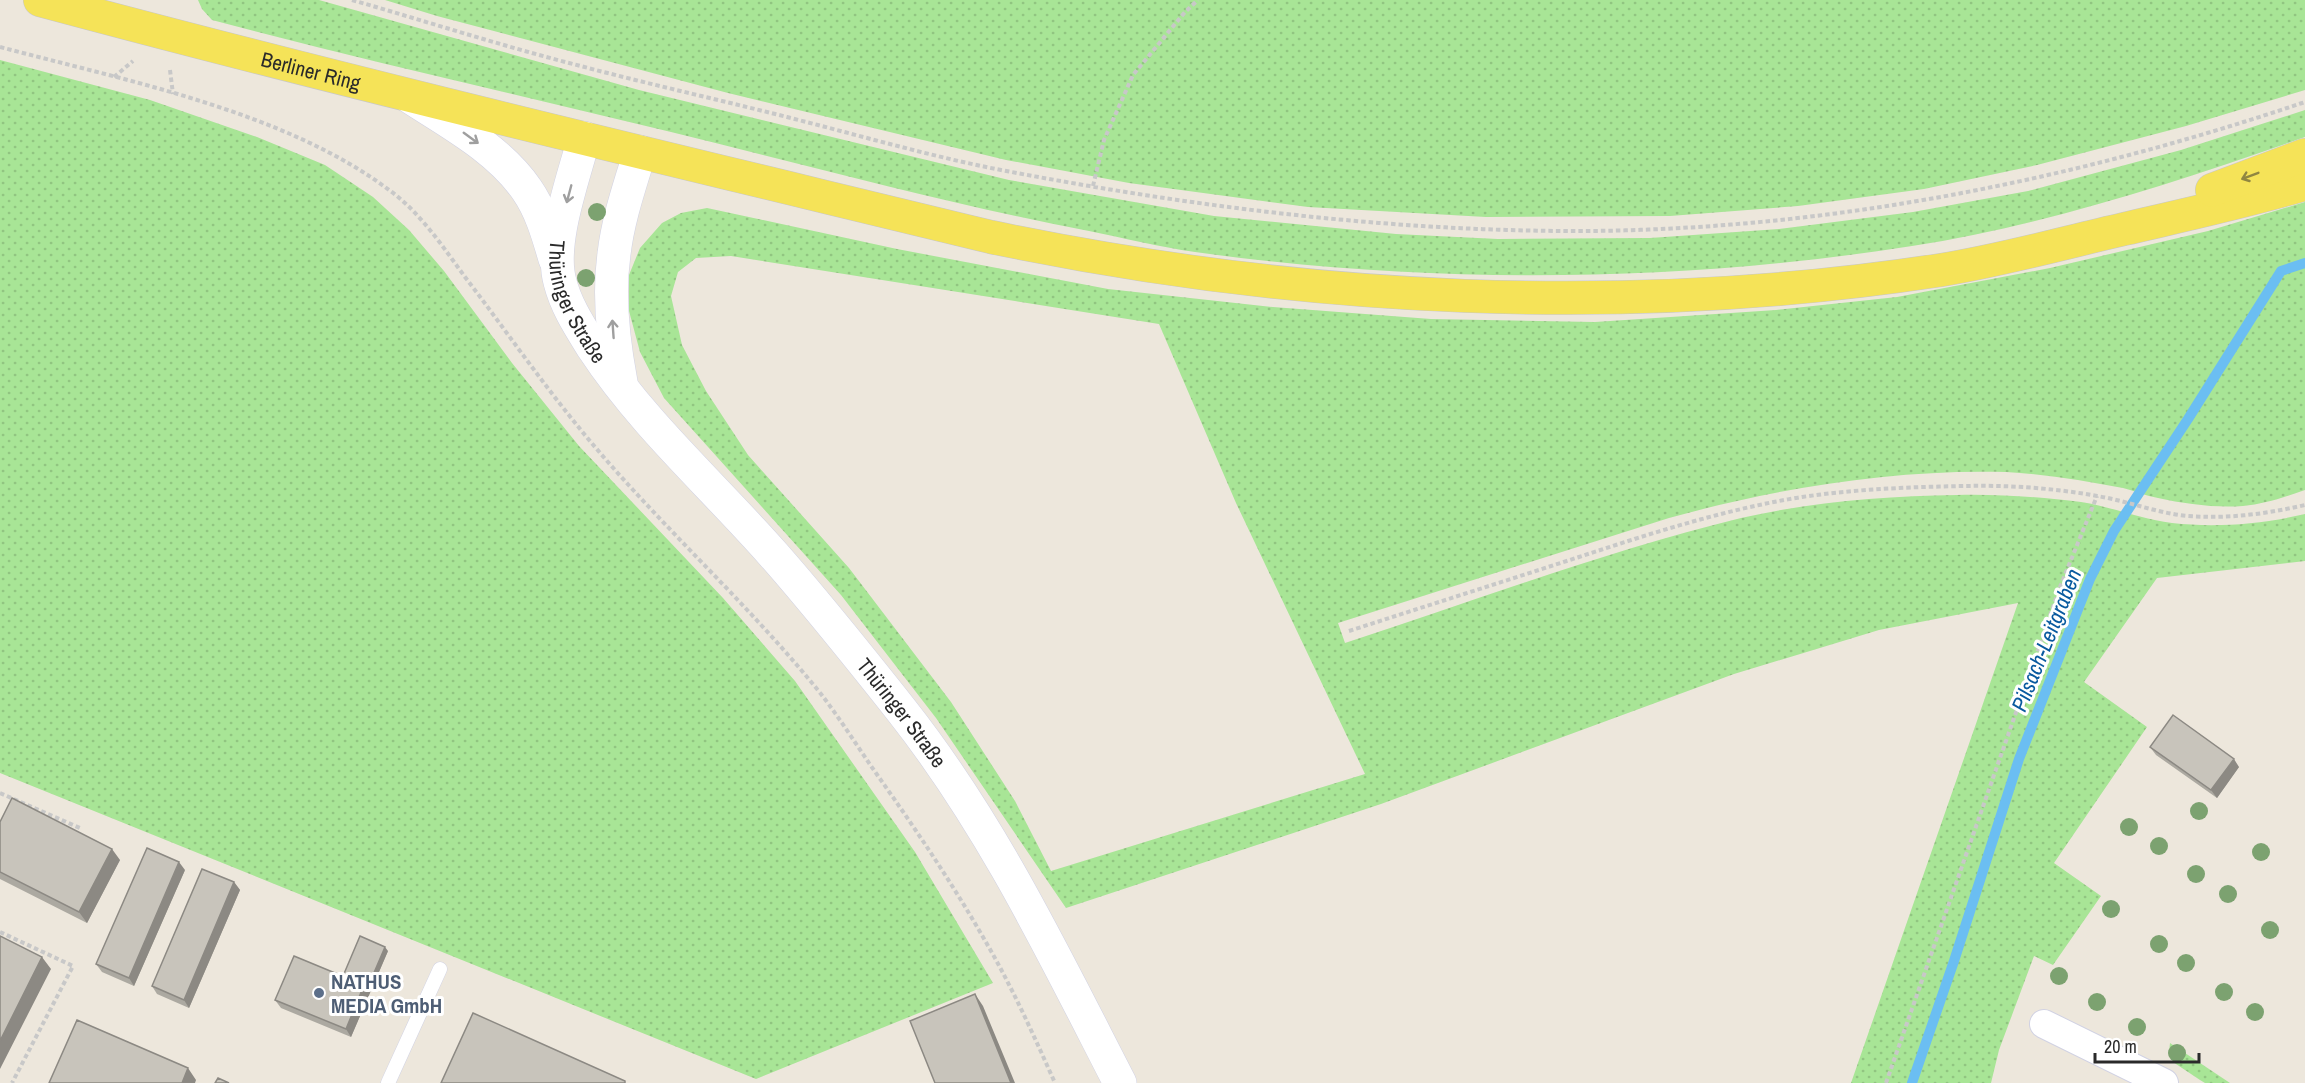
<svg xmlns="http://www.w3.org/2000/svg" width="2305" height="1083" font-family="'Archivo Narrow',sans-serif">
  <defs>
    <pattern id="grass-dots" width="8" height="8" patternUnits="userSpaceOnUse" patternTransform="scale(1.5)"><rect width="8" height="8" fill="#a8e596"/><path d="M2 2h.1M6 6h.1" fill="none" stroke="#91c581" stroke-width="1.8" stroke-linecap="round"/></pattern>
  </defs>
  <rect width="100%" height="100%" fill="#ede7dc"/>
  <path fill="url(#grass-dots)" fill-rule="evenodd" d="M198 0H319L639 90 1009 180 1214 216 1396 234 1498 239 1650 238 1779 229 1913 212 2028 191 2181 150 2305 110V137C2177 182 2046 225 1912 246 1678 283 1429 285 1195 252 1159 247 1124 238 1089 231 948 204 810 166 671 132 518 95 364 60 212 20L202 9Z
    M385 0H2305V90L2186 126 2037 165 1924 189 1798 206 1670 216 1486 217 1308 207 1129 183 1006 160 728 93 437 16Z
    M0 60 150 100 257 137 325 165 373 197 409 230 444 271 512 363 579 446 723 598 795 681 915 852 993 983 756 1079 0 773Z
    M2305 202V490C2285 497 2265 504 2243 506 2215 508 2185 504 2158 498 2146 496 2135 491 2123 488 2085 481 2045 474 2006 472 1894 469 1777 488 1669 518L1338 623 1345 643C1476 600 1607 551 1741 518 1811 502 1885 496 1957 495 1998 494 2041 497 2081 502 2112 507 2141 519 2172 523 2216 528 2263 524 2305 514V561L2157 578 2084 682 2147 727 2054 863 2101 896 2053 965 2034 956 1999 1050 1991 1083H1851L2018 603 1879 630 1734 674 1381 804 1066 908 936 718 841 595 664 398 640 352 629 311V275L640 248 662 223 681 213 707 208 897 249 1108 289 1273 307 1431 319 1595 322 1776 310 1897 297 2050 268 2208 231ZM731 256 1159 324 1236 503 1365 774 1051 871 1015 801 951 702 849 568 748 455 706 391 682 345 671 296 678 272 696 258Z
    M2170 1043 2230 1083H2205L2200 1080 2173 1062 2169 1052Z"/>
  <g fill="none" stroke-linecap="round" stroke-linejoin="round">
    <path stroke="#6bbef2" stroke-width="10" d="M1912 1083 1954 961 2019 759 2090 579 2114 531 2188 419 2281 271 2305 263"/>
    <g stroke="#d1d2e3" stroke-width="15">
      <path id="service" d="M388 1083 440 969"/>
    </g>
    <g stroke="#d1d2e3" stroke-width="30">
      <path id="minor" d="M2044 1024 2164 1083"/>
    </g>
    <g stroke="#d1d2e3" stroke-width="34">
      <g id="tertiary">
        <path d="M410 97C450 123 499 149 527 190 541 210 548 235 555 259"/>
        <path id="s1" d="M584 138C574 177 549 243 560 282 566 306 580 327 593 348 643 424 712 485 772 553 817 604 860 658 902 711 992 825 1054 955 1120 1083"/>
        <path d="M621 382C613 340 608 297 614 254 618 219 630 185 640 152"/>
      </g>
    </g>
    <g stroke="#c8c8c8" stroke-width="34">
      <g id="primary">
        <path id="s2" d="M40 0C356 85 674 160 991 237 1302 302 1626 318 1941 270 2003 260 2063 243 2124 229 2184 215 2245 202 2305 184"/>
        <path d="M2212 190 2305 155"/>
      </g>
    </g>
    <path stroke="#c8c8c8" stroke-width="4" stroke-dasharray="4.5 3" stroke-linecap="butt" d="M352 0C425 21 499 45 573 64 644 83 716 99 787 117 858 135 929 156 1001 170 1194 207 1391 232 1588 231 1832 229 2074 180 2305 102
      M0 47C124 80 286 112 389 190 420 212 443 247 465 277 501 324 535 373 572 419 649 516 743 597 821 694 841 720 859 749 878 776 917 831 954 886 987 944 1013 989 1034 1036 1055 1083
      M170 70 173 94
      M114 77 133 61
      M1093 186 1104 140 1133 75 1185 12 1198 0
      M1349 631C1426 606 1502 582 1579 557 1652 533 1726 509 1802 497 1856 489 1910 487 1964 486 2008 485 2054 488 2097 496 2128 501 2156 513 2188 516 2228 519 2266 514 2305 505
      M0 793 80 828
      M0 932 73 966 12 1083
      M1886 1083 2060 587 2097 496"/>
    <use href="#service" stroke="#fff" stroke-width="14"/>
    <use href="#minor" stroke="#fff" stroke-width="28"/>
    <use href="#tertiary" stroke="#fff" stroke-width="33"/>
    <use href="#primary" stroke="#f5e358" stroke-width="33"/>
  </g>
  <g fill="#7ca270">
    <circle cx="597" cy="212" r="9"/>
    <circle cx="586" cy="278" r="9"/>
    <circle cx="2199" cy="811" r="9"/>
    <circle cx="2129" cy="827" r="9"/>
    <circle cx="2159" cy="846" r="9"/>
    <circle cx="2261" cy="852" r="9"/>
    <circle cx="2196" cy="874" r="9"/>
    <circle cx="2228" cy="894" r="9"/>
    <circle cx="2111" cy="909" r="9"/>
    <circle cx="2270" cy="930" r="9"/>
    <circle cx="2159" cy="944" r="9"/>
    <circle cx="2186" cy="963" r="9"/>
    <circle cx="2059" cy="976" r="9"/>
    <circle cx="2224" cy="992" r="9"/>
    <circle cx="2097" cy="1002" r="9"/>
    <circle cx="2255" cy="1012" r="9"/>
    <circle cx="2137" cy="1027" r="9"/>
    <circle cx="2177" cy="1053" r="9"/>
  </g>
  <path fill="#aca9a1" d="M2150 747 2239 767 2217 798 2156 755Z
    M0 822 120 860 87 923 0 879Z
    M185 870 134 986 102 972 96 964Z
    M234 882 240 890 189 1008 157 994 152 986Z
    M388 951 351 1037 281 1008 275 1000 343 976Z"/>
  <path fill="#8c8983" d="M2234 759 2239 767 2217 798 2211 790Z
    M112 849 120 860 87 923 79 912Z
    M179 862 185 870 134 986 129 978Z
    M234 882 240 890 189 1008 184 1000Z
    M385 947 388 951 351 1037 346 1029 364 985Z
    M42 957 51 969 0 1069V1041Z
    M975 994 983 1006 1015 1083H1011Z
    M188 1068 196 1080 195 1083H182Z"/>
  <path fill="#c8c4bb" stroke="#8c8983" stroke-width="1.5" d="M2173 715 2234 759 2211 790 2150 747Z
    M12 798 112 849 79 912 0 872V822Z
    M147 848 179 862 129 978 96 964Z
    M202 869 234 882 184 1000 152 986Z
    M0 936 42 957 0 1041Z
    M360 936 385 947 367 989 364 985 343 976Z
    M294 956 364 985 346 1029 275 1000Z
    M975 994 1011 1083H935L910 1021Z
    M473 1013 625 1081V1083H441Z
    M77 1020 188 1068 182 1083H49Z
    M218 1078 229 1083H215Z"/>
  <defs><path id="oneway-shaft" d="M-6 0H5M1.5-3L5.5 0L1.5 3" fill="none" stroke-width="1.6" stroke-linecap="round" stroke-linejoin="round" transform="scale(1.5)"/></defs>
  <g stroke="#9f9f9f">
    <use href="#oneway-shaft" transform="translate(471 138) rotate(36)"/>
    <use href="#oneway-shaft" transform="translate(569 194) rotate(105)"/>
    <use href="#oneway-shaft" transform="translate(613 329) rotate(-94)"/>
  </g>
  <use stroke="#908641" href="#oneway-shaft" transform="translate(2250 176) rotate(159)"/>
  <circle fill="#5c6f8a" stroke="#fff" stroke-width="2" cx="319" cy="993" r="6"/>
  <g text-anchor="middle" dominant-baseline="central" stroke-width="6" stroke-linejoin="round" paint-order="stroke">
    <g font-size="21" fill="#2a2a2a" stroke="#fff">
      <text stroke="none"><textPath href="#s2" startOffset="280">Berliner Ring</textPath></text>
      <text stroke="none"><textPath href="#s1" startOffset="171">Thüringer Straße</textPath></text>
      <text stroke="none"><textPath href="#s1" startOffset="700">Thüringer Straße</textPath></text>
    </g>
    <g font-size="21" font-weight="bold" fill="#4e5e75" stroke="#fff" text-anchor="start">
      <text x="331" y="981">NATHUS<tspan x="331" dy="24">MEDIA GmbH</tspan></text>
    </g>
    <g font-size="22" font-style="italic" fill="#095a9f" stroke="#fff">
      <text transform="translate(2046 640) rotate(-68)">Pilsach-Leitgraben</text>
    </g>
  </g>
  <path d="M2095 1053v9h104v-9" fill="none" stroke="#2a2a2a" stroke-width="3"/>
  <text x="2104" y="1053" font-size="18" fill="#2a2a2a" stroke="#ffffff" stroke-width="4.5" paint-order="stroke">20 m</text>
</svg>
